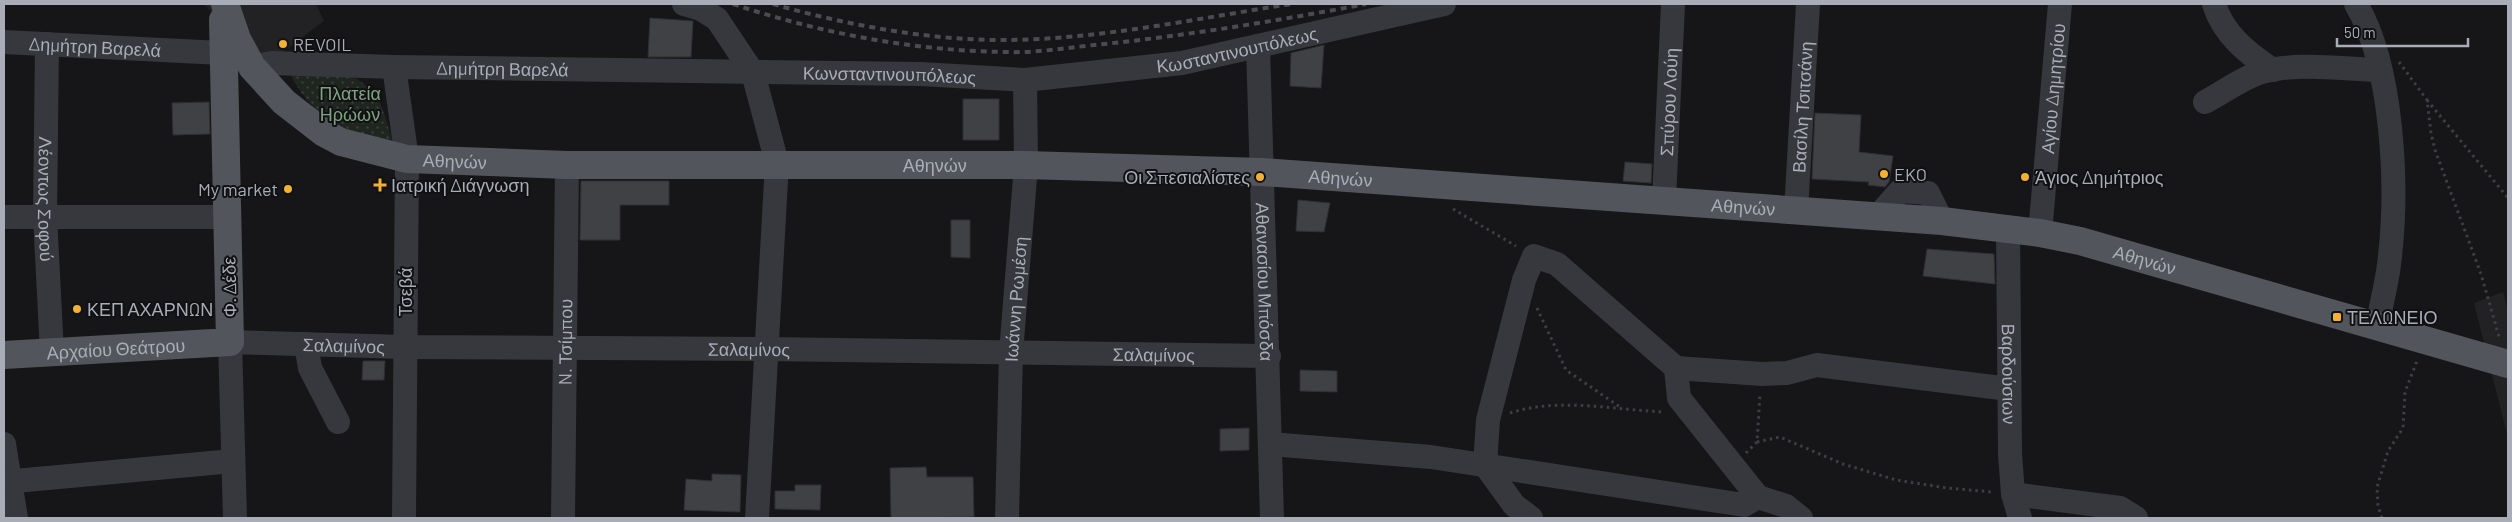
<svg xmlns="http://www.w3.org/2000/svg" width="2512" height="522" font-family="Barlow,sans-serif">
  <defs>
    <pattern id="park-dots" width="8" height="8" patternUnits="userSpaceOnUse" patternTransform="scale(1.25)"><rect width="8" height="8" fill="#1e261f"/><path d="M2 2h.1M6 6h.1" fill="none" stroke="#3c433d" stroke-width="1.8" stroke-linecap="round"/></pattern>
  </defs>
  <rect width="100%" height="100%" fill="#161618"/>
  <path fill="#222225" d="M204 4H316L324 21 264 66Z
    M2503 292 2508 311V438L2474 303Z"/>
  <path fill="url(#park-dots)" d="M348 74C382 92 381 105 392 139L390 142C380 140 368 141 359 137 331 128 303 101 291 75Z"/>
  <path fill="#404145" stroke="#303034" d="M650 18 693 21 691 57H648Z
    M1324 45 1321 88 1290 86 1291 53Z
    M963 99H999V140H963Z
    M209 102 210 134 173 135 172 103Z
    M1815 113 1861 115 1859 152 1893 156 1889 182 1885 187 1868 185 1869 182 1812 179Z
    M1625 162 1652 164 1651 183 1623 181Z
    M581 181H669V205H620V240H580Z
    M1298 200 1330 203 1324 232 1296 231Z
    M951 220H970V258L951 257Z
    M1927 249 1994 254 1995 284 1923 276Z
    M363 361H385L384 380H362Z
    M1300 370 1337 371V392L1300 391Z
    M1249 428V450L1220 451V429Z
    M926 467 927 477H973L974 517 891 518 890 468Z
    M712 474 741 475 740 512 684 510 686 479 712 481Z
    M795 485H821L820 510 775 509V491H795Z"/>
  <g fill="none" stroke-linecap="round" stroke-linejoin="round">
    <path stroke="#3d3f44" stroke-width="3" stroke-dasharray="2.5 4" stroke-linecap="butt" d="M2399 62 2427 100 2431 133 2435 150 2481 274 2500 340
      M2427 100 2508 198
      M1453 209 1516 246
      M1537 308 1566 370 1620 407
      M1510 413C1559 397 1615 410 1665 412
      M1757 442 1780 437 1843 464 1896 480 1947 488 1992 492
      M1746 453 1757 442 1760 394
      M2382 518 2378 506 2377 487 2388 451 2403 428 2405 392 2417 361"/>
    <g stroke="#37383d" stroke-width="24">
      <path d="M684 4 701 9 717 19 753 73 777 163 757 518"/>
      <path d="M2214 4C2223 34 2248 54 2273 70"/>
      <path d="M2356 4C2393 66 2398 185 2390 256 2388 280 2381 304 2377 327"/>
      <path id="s1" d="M4 42 241 54"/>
      <path id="s2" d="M47 44 45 216 52 353"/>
      <path id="s3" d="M1258 46 1272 518"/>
      <path id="s4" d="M252 67 272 63 394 67 920 74 1025 80 1182 63 1444 4"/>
      <path d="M394 67 407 159 404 518"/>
      <path d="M2205 102C2222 93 2238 81 2256 74 2294 61 2340 69 2380 70"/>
      <path id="s5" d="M1664 200 1673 4"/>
      <path id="s6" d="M1796 211 1808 4"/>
      <path d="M1879 215 1900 191 1928 193 1942 221"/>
      <path d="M4 217H227"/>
      <path id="s7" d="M2008 229 2010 454 2013 494 2020 518"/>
      <path id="s8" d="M2040 233 2060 4"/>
      <path d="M306 344 310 368 338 422"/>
      <path d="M1676 368 1762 374 1787 373 1817 365 2009 389"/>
      <path d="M4 444 16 518"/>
      <path d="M1270 444 1431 457 1744 505 1758 497"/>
      <path d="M4 482 233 461"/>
      <path d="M2013 494 2120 508 2136 518"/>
      <path id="s9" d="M235 518 230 342 405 347 767 349 1269 356"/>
      <path id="s10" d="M563 518 567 165"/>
      <path id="s11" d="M1007 518 1011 353 1026 165 1025 80"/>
      <path d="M1531 518 1514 505 1485 465 1488 420 1524 280 1534 256 1557 264 1676 368 1679 398 1758 497 1786 506 1801 518"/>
    </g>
    <g stroke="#53555c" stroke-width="28">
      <path id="s12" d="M225 4 237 39 252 67 284 102 324 133 341 142 407 159 567 165H1026L1262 172 1942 221 2040 233 2080 241 2508 364"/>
      <path id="s13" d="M4 355 230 342 223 20"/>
    </g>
    <path stroke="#4a4c52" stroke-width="4" stroke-dasharray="6 5" stroke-linecap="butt" d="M733 4C820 33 914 51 1007 52 1036 53 1065 48 1094 45 1185 36 1276 21 1366 4
      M773 4C846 25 932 41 1009 40 1100 39 1200 18 1291 4"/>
  </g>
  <g fill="#f2b134" stroke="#111113" stroke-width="2">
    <circle cx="283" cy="44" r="5"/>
    <circle cx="1884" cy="174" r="5"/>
    <circle cx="1260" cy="177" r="5"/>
    <circle cx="2025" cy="177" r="5"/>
    <path d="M377.5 177.5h5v5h5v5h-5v5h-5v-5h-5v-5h5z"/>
    <circle cx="288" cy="189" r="5"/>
    <circle cx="77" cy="309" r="5"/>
    <rect x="2332" y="312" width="10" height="10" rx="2.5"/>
  </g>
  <g text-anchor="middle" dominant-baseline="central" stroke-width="4" stroke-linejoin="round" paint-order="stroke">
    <g font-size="18" fill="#a8adb8" stroke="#111113" text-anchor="start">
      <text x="293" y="44">REVOIL</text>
      <text x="1894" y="174">EKO</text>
      <text x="1250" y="177" text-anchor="end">Οι Σπεσιαλίστες</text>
      <text x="2035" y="177">Άγιος Δημήτριος</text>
      <text x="391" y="185">Ιατρική Διάγνωση</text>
      <text x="278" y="189" text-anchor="end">My market</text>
      <text x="87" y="309">ΚΕΠ ΑΧΑΡΝΩΝ</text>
      <text x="2347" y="317">ΤΕΛΩΝΕΙΟ</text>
    </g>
    <g font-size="18" fill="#a8adb8" stroke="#111113">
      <text stroke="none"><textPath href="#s1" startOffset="91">Δημήτρη Βαρελά</textPath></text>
      <text stroke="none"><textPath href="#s4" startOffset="988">Κωσταντινουπόλεως</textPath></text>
      <text stroke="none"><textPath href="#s4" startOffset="251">Δημήτρη Βαρελά</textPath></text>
      <text stroke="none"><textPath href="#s4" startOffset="638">Κωνσταντινουπόλεως</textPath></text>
      <text stroke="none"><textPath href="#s8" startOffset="145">Αγίου Δημητρίου</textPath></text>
      <text stroke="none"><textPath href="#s5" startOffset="98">Σπύρου Λούη</textPath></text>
      <text stroke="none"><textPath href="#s6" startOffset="104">Βασίλη Τσιτσάνη</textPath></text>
      <text stroke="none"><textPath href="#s12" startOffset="302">Αθηνών</textPath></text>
      <text stroke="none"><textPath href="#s12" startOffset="782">Αθηνών</textPath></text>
      <text stroke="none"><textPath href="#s12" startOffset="1188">Αθηνών</textPath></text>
      <text stroke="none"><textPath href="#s2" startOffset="155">Λέοντως Σοφού</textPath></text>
      <text stroke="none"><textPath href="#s12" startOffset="1592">Αθηνών</textPath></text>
      <text stroke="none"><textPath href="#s12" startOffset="1998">Αθηνών</textPath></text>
      <text stroke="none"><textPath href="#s3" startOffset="236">Αθανασίου Μπόσδα</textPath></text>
      <text transform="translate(229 287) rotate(-91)">Φ. Δέδε</text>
      <text transform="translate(405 292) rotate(-90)">Τσεβά</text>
      <text stroke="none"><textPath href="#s11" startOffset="219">Ιωάννη Ρωμέση</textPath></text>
      <text stroke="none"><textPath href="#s10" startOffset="176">N. Τσίμπου</textPath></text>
      <text stroke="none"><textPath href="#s9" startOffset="290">Σαλαμίνος</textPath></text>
      <text stroke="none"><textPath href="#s13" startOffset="112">Αρχαίου Θεάτρου</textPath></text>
      <text stroke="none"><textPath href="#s9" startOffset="695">Σαλαμίνος</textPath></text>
      <text stroke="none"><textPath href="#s9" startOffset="1100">Σαλαμίνος</textPath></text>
      <text stroke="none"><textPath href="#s7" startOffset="145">Βαρδούσιων</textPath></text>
    </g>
    <g font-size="18" fill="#7fa381" stroke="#111113">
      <text x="350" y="93">Πλατεία<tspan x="350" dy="21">Ηρώων</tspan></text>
    </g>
  </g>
  <rect width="2512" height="522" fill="none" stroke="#a8adb8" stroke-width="10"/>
  <path d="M2337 38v8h131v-8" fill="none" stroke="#a8adb8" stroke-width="2.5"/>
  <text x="2344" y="38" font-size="15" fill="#a8adb8" stroke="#111113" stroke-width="4" paint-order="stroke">50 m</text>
</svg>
